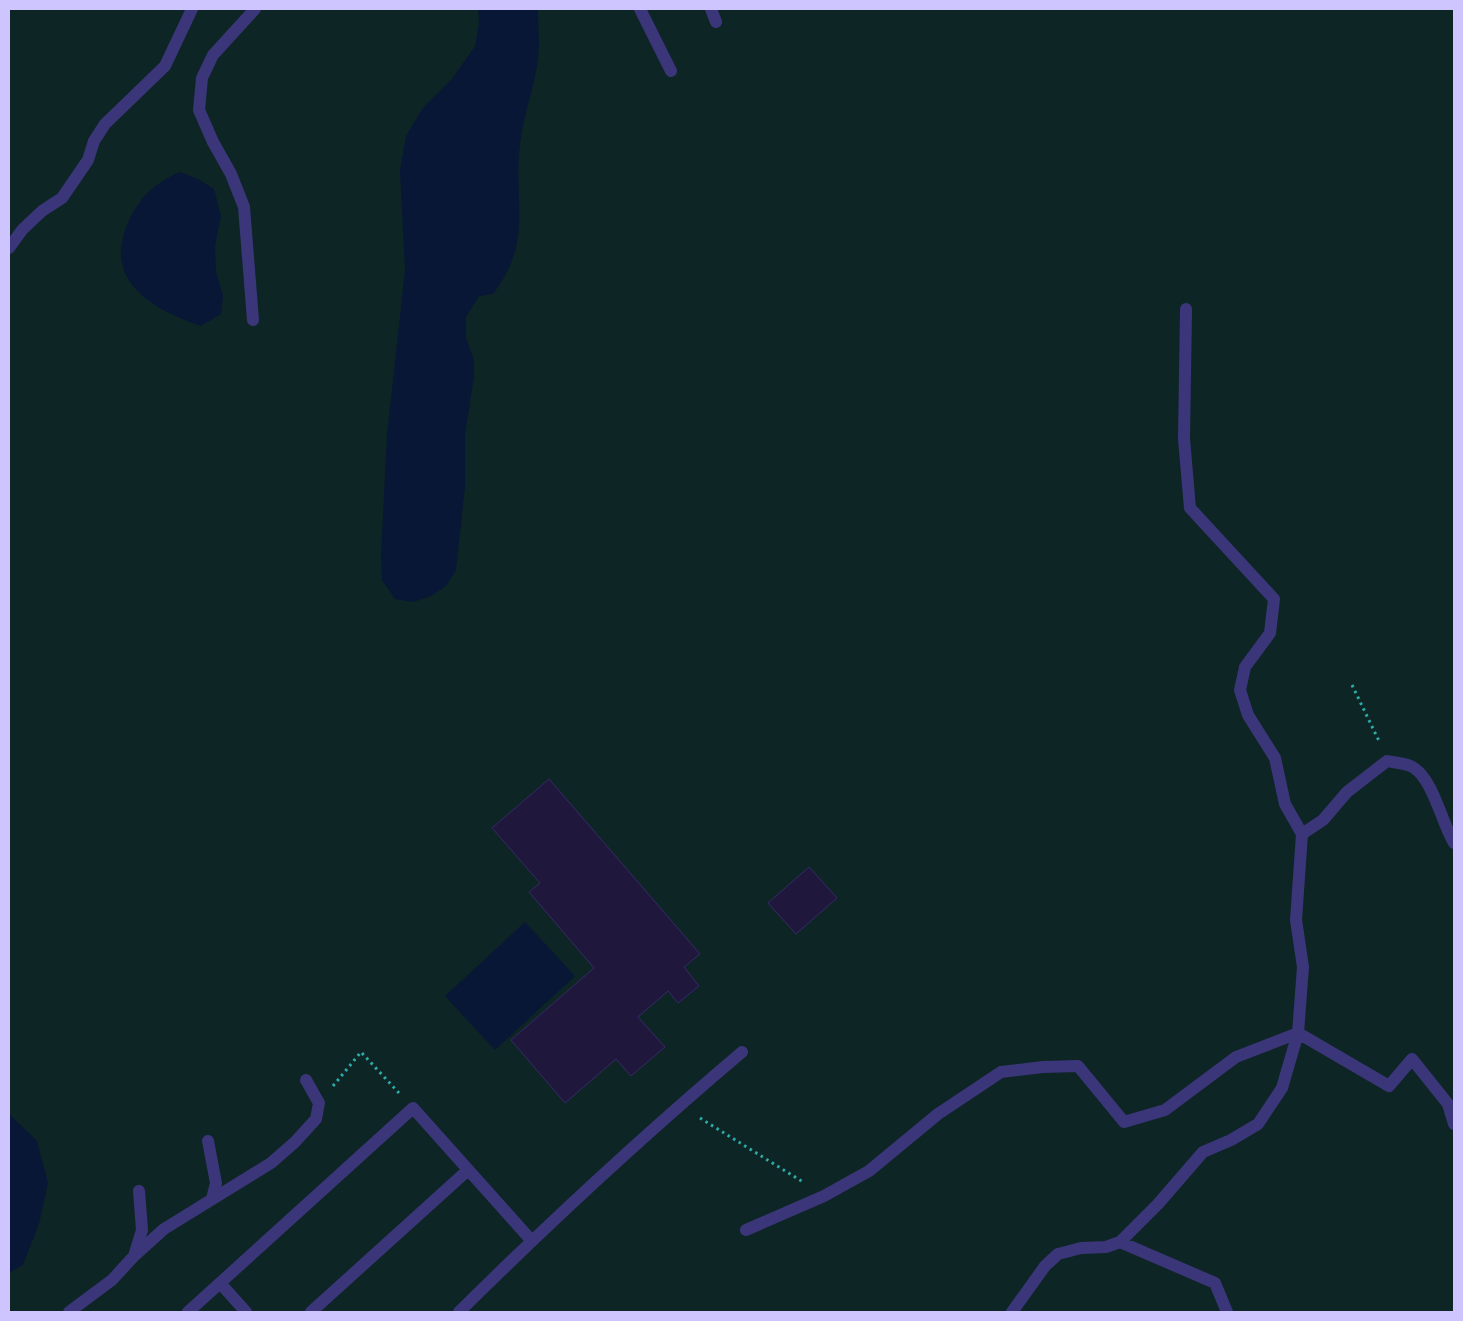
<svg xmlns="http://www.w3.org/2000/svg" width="1463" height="1321" font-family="'PT Sans Narrow',sans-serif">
  <rect width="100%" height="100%" fill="#0e0b1b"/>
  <path fill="#0e2525" d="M9 9H1454V1312H9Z"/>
  <path fill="#081736" d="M478 9H538C538 25 540 42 538 58 535 87 523 115 520 144 513 203 534 240 493 294L479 296 466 317V338L474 360V376L465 435V487L456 570 446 586 431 596 413 602 395 599 382 580 381 556 387 435 405 270 400 170 406 136 423 108 452 79 475 46 479 23Z
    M179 172 198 179 214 189 221 216 215 246 216 272 223 295 221 314 201 326C154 310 103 282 127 225 139 197 153 185 179 172Z
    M525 922 575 976 495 1050 445 996Z
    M9 1114 37 1141 48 1183 39 1224 23 1265 9 1273Z"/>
  <path fill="#20173c" stroke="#382968" d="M549 779 700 954 684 967 699 986 678 1003 668 991 638 1017 665 1047 631 1076 616 1059 565 1103 511 1040 594 968 529 892 540 883 492 828Z
    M809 867 837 898 796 934 768 903Z"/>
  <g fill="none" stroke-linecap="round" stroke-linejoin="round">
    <path stroke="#2daba8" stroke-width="3" stroke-dasharray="2.5 4" stroke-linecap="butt" d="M1352 685 1379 741
      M333 1086 361 1052 399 1093
      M700 1118 803 1182"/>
    <path stroke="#3b367a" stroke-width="12" d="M640 9 671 71
      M711 9 716 22
      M9 248 22 230 42 211 62 198 88 160 94 141 105 124 165 66 192 9
      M253 320 244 207 231 174 213 142 199 110 202 78 213 55 255 9
      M1302 834 1323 820 1347 792 1387 761C1395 763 1408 763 1414 768 1433 780 1442 823 1454 843
      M208 1141 216 1183 212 1199
      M746 1230 824 1196 869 1171 938 1114 1001 1072 1043 1067 1078 1066 1124 1122 1165 1110 1236 1057 1298 1033 1303 967 1296 920 1302 834 1285 804 1275 758 1248 715 1240 690 1245 667 1270 633 1274 599 1190 508 1184 439 1186 309
      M1120 1242 1158 1204 1203 1152 1231 1140 1258 1124 1282 1088 1298 1033 1389 1086 1412 1059 1448 1104 1454 1124
      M134 1256 142 1230 139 1191
      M220 1283 246 1312
      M69 1312 112 1280 134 1256 164 1229 271 1163 295 1142 316 1119 319 1103 306 1080
      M188 1312 413 1108 531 1240
      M311 1312 468 1170
      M459 1312C550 1222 644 1135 742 1052
      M1012 1312 1045 1266 1058 1254 1081 1248 1106 1247 1120 1242 1215 1283 1227 1312"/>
  </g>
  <rect width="1463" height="1321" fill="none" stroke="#cec5fe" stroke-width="20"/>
</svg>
